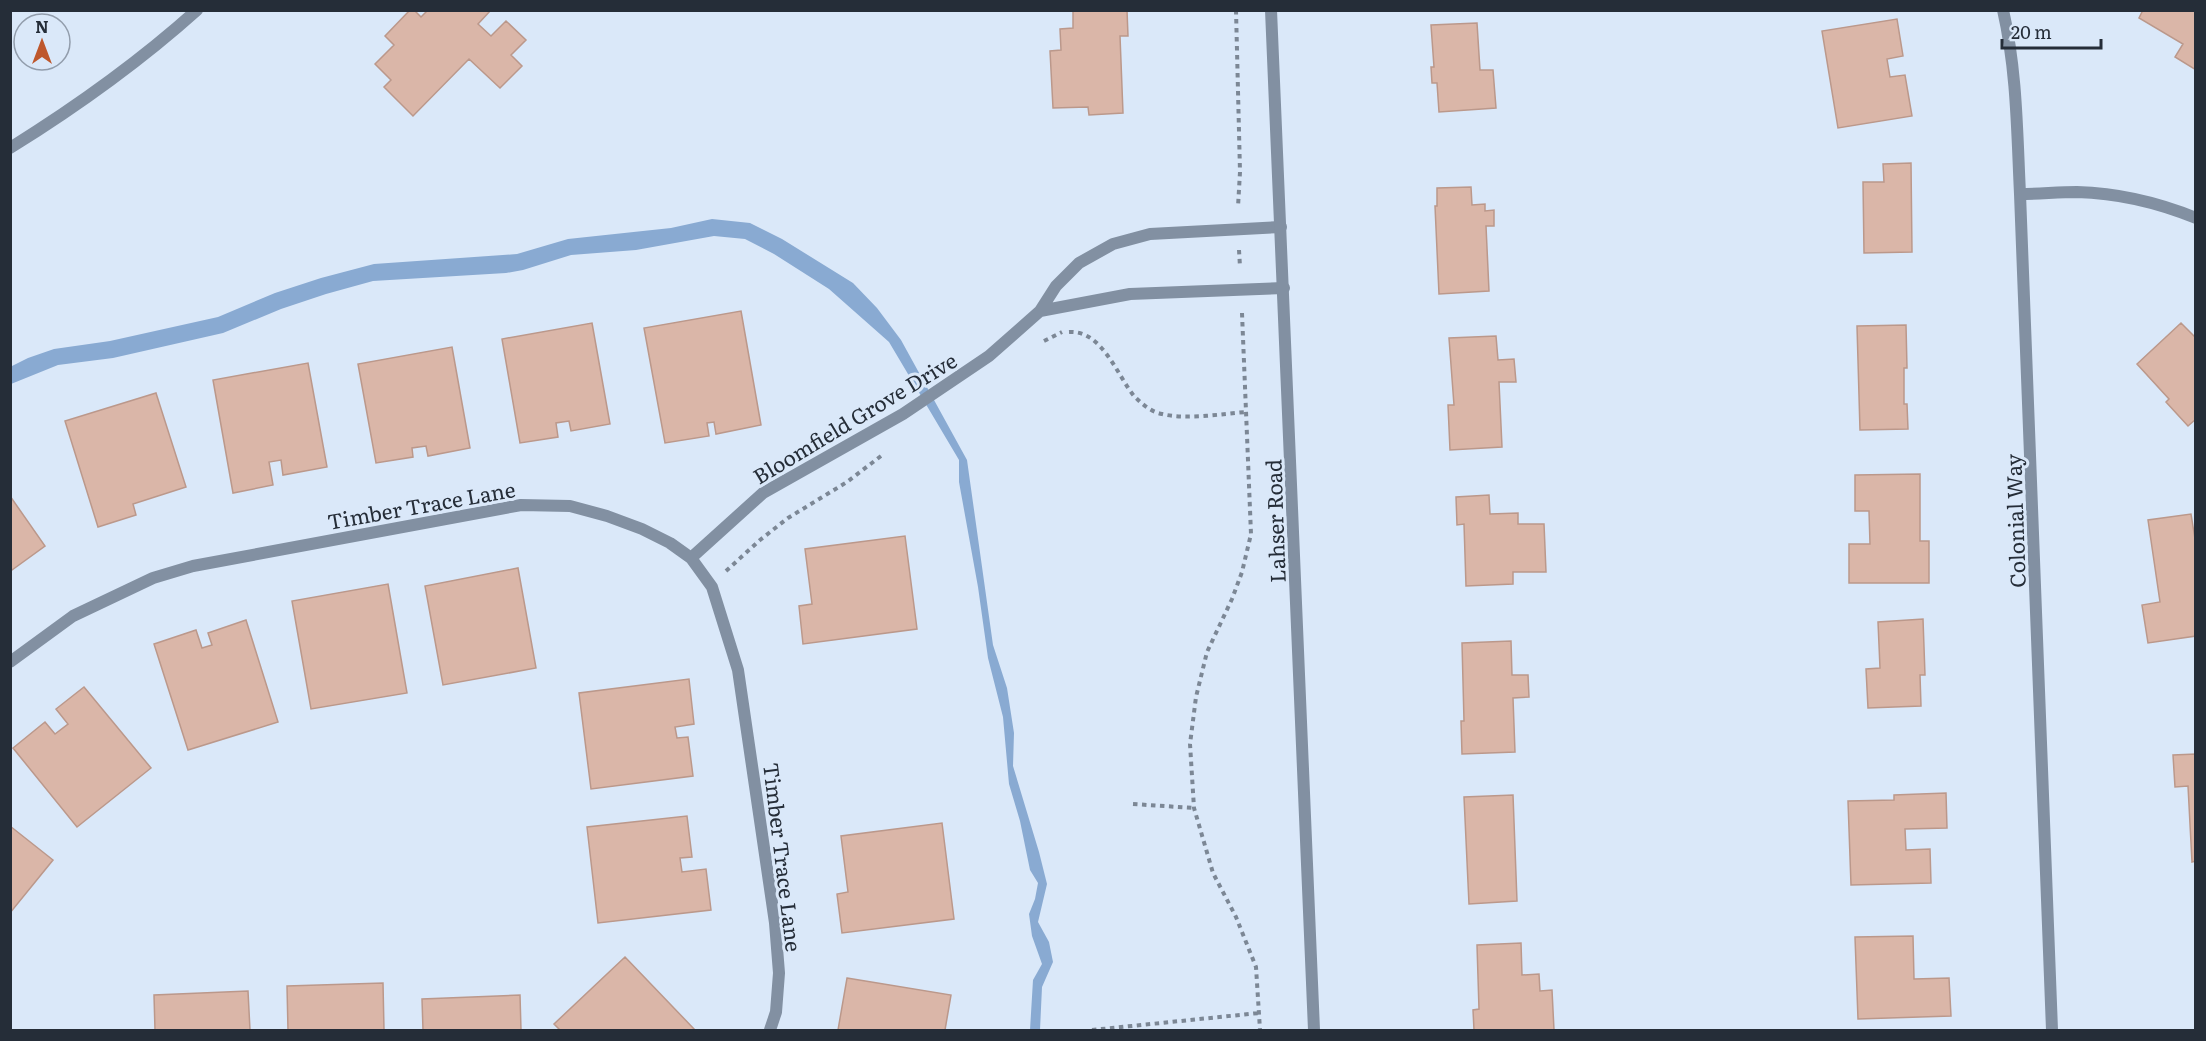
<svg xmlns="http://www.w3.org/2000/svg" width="2206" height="1041" font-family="Literata,serif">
  <rect width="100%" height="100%" fill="#dae8f9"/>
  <path fill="#89aad2" d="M712 219 750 223 782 239 853 283 877 308 901 340 967 460 993 645 1007 688 1014 733 1013 766 1039 852 1047 884 1038 922 1049 942 1053 962 1042 987 1040 1030H1030L1033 980 1042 964 1032 936 1029 914 1035 899 1038 883 1030 870 1020 821 1009 784 1003 717 988 658 978 587 959 482V460L889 342 829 289 774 254 745 239 714 236 636 250 571 255 523 270 506 273 373 281 326 294 281 309 223 333 113 358 58 365 11 384 10 367 28 358 54 349 110 341 218 317 275 293 321 278 374 264 517 254 568 239 671 228Z"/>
  <path fill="#dab6a8" stroke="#bb988b" stroke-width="1.5" d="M410 10H414L421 17 428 10H491L478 24 491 36 506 21 526 40 511 55 522 66 500 88 469 59 413 116 384 87 391 80 375 64 394 45 385 36Z
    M1073 10H1127L1128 36H1120L1123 113 1089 115 1088 107 1053 108 1050 51 1061 50 1060 29 1073 28Z
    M2143 10H2196V70L2175 57 2183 44 2139 18Z
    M1897 19 1903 56 1887 59 1890 77 1905 75 1912 116 1838 128 1822 31Z
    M1477 23 1480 70H1493L1496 108 1439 112 1437 83H1432L1431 67H1434L1431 25Z
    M1911 163 1912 252 1864 253 1863 182H1884L1883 164Z
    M1471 187 1472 205 1485 204V211L1494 210V226H1486L1489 291 1439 294 1435 206H1437V188Z
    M741 311 761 425 716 434 714 422 707 423 709 436 665 443 644 328Z
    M592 323 610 424 571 431 569 421 556 423 558 437 520 443 502 339Z
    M2181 323 2196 338V419L2188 426 2166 402 2169 399 2137 364Z
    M1906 325 1907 368H1904V404H1907L1908 429 1860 430 1857 326Z
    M1496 336 1498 360 1514 359 1516 382H1499L1502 447 1450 450 1448 405H1454L1449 338Z
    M452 347 470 448 428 456 426 446 412 448 413 457 376 463 358 364Z
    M308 363 327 467 283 475 281 460 269 462 273 485 233 493 213 380Z
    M156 393 186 487 133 504 136 515 98 527 65 421Z
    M1920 474V541H1929V583H1849V544H1870L1869 511H1855V475Z
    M1489 495 1490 514 1518 513V524H1544L1546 572H1513V584L1466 586 1464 524 1457 525 1456 497Z
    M10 496 45 546 12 570 10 567Z
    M2191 514 2196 545V636L2148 643 2142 605 2160 602 2148 520Z
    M905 536 917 629 803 644 799 606 812 604 805 549Z
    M518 568 536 668 443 685 425 586Z
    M388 584 407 693 311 709 292 601Z
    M1923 619 1925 675H1920L1921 706 1868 708 1866 669 1880 668 1878 622Z
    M246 620 278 722 188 750 154 644 196 630 202 648 212 645 208 633Z
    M1511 641 1512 675H1528L1529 697 1513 698 1515 752 1462 754 1461 721H1464L1462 643Z
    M689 679 694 724 675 727 677 738 688 737 693 776 591 789 579 693Z
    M84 687 151 768 77 827 13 748 45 722 55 734 68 724 56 709Z
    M2196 754V861L2192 862 2188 786 2175 787 2173 755Z
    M1946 793 1947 828 1905 829 1906 850 1930 849 1931 883 1851 885 1848 801 1894 800V795Z
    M1513 795 1517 901 1469 904 1464 797Z
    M687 816 692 857 680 858 682 872 706 869 711 910 598 923 587 827Z
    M942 823 954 919 842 933 837 894 848 892 841 836Z
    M10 826 53 860 10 913Z
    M1913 936 1914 979 1949 978 1951 1016 1858 1019 1855 937Z
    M1521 943 1522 975 1539 974 1540 991 1552 990 1554 1030H1474L1473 1010 1479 1009 1477 945Z
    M625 957 695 1030H560L554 1024Z
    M847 978 951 995 945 1030H838Z
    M383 983 384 1030H288L287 986Z
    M248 991 250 1030H155L154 995Z
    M520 995 521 1030H423L422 999Z"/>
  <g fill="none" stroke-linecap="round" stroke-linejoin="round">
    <path stroke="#7c8795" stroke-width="4" stroke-dasharray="4.5 4.5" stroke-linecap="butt" d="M1236 10 1240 172 1238 207
      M1239 250 1240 267
      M1242 313 1251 534 1242 572 1232 599 1207 652 1196 697 1190 744 1194 808 1213 873 1236 917 1256 967 1260 1030
      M1069 332C1102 330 1117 375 1134 396 1142 404 1151 412 1162 414 1186 420 1221 414 1246 412
      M1044 341 1062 332
      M726 571 760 540 788 518 847 482 881 456
      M1133 804 1194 808
      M1092 1030 1259 1013"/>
    <path stroke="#8290a2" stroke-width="12" d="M2003 10C2017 71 2017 133 2020 194L2052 1030
      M10 148C76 107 139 62 197 10
      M2020 194C2039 194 2058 192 2077 192 2116 193 2159 203 2196 218
      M1040 311 1130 294 1284 288
      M691 558 763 493 903 414 989 356 1040 311 1056 286 1079 263 1113 244 1150 234 1281 227
      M10 662 73 616 153 578 193 566 521 505 570 506 607 516 642 529 670 543 691 558 712 587 738 670 775 923 779 973 776 1012 770 1030"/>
    <path stroke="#8290a2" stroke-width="12" d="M1271 10 1314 1030"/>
  </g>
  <g text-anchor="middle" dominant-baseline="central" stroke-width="6" stroke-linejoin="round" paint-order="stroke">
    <g font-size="21" fill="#252d38" stroke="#dae8f9">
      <text transform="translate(854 417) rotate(-31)">Bloomfield Grove Drive</text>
      <text transform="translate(421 504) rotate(-10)">Timber Trace Lane</text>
      <text transform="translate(1274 521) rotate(-92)">Lahser Road</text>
      <text transform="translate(2014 521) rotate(-92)">Colonial Way</text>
      <text transform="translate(784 857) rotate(83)">Timber Trace Lane</text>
    </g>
  </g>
  <rect width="2206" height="1041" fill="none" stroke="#252d38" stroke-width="24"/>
  <g transform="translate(42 42)"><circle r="28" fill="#dae8f9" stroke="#929dac" stroke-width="1.5"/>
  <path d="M0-4.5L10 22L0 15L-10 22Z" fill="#be572c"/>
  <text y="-9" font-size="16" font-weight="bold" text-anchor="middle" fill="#252d38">N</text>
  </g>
  <path d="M2002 39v9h99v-9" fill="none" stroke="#252d38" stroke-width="3"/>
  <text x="2011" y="39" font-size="18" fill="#252d38" stroke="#dae8f9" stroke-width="4.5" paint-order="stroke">20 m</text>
</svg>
